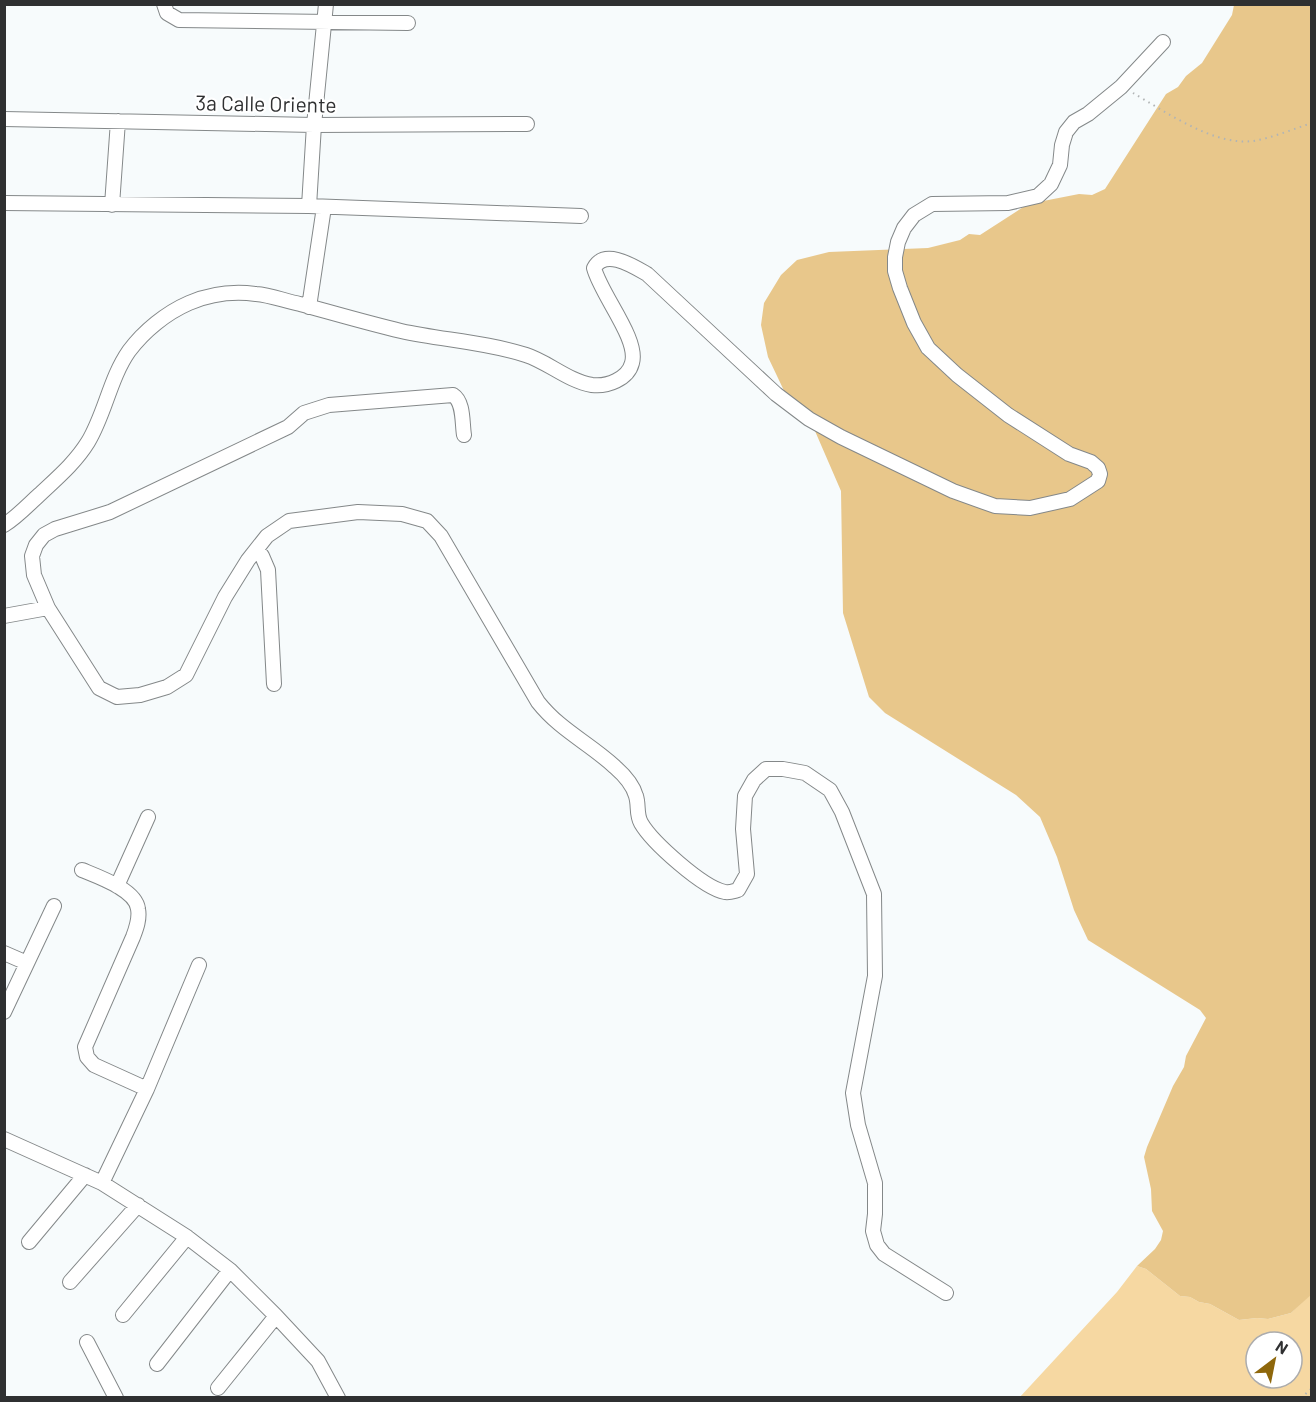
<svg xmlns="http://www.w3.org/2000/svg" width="1316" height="1402" font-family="Barlow,sans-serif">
  <rect width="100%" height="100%" fill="#f7fbfc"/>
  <path fill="#f6d8a2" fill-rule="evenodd" d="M1137 1266 1146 1269 1180 1296 1190 1297 1199 1302 1210 1304 1239 1320 1257 1318 1268 1319 1291 1313 1311 1294V1397L1019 1398 1117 1292ZM1256 1342H1292V1378H1256Z"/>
  <path fill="#e8c78b" d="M1234 5H1311L1312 1294 1291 1313 1268 1319 1257 1318 1239 1320 1210 1304 1199 1302 1190 1297 1180 1296 1146 1269 1137 1266 1155 1249 1161 1240 1163 1231 1152 1211 1151 1189 1144 1157 1147 1147 1173 1086 1184 1067 1186 1056 1206 1018 1200 1010 1088 940 1074 910 1057 857 1040 817 1016 795 885 713 869 697 843 613 841 491 815 431 787 397 768 357 761 325 764 303 781 275 797 260 829 252 928 248 960 240 969 234 980 235 1028 204 1079 194 1092 195 1105 189 1166 94 1178 87 1186 76 1202 63 1232 15Z"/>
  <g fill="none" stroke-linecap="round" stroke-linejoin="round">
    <g stroke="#848889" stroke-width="16">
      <path id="street" d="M164 4 167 13 179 20 408 23
        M4 119 314 125 527 124
        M4 203 309 206 581 216
        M112 205 118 121
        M309 206 314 125 326 4
        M309 307 324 207
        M464 435C462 423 464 402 453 395L329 405 304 413 288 427 110 512 55 529 44 535 36 545 32 556 34 575 48 608 99 688 117 697 140 695 167 687 186 675 225 597 248 560 267 536 289 521 358 512 402 514 427 521 441 536 538 702C560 730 589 743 615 767 623 774 633 785 636 796 639 805 636 814 641 823 652 842 703 888 725 892 729 893 734 891 738 890L747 874 743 829 745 796 754 780 766 769H783L805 773 830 790 842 812 874 894 875 976 853 1093 858 1125 875 1183V1214L873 1231 877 1245 884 1254 946 1293
        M4 525C17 517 28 505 39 495 57 478 75 463 88 442 105 414 110 378 129 351 144 331 166 313 189 303 210 294 233 291 256 294 270 295 285 301 300 304 333 313 367 323 401 331 442 340 485 342 526 355 548 362 568 381 592 385 607 387 628 379 632 363 639 339 601 295 594 268 605 248 633 266 647 274L776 394 809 419 841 437 953 491 995 506 1030 508 1070 499 1098 481 1100 474 1098 468 1091 462 1069 454 1008 415 957 375 928 348 914 323 900 288 895 271V257L898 242 904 228 914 215 932 204 1008 203 1038 196 1051 184 1060 165 1062 145 1066 132 1074 122 1088 114 1121 87 1163 42
        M257 549 262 556 268 570 274 684
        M4 616 48 608
        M82 870C99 877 136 890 138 909 140 919 136 929 133 937L85 1047 87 1057 94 1065 147 1089
        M117 886 148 817
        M4 953 27 963
        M4 1012 54 906
        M4 1139 102 1183 187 1237 230 1270 276 1316 318 1361 338 1398
        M102 1183 147 1089 199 965
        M29 1242 85 1175
        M70 1282 138 1205
        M123 1315 187 1237
        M87 1342 116 1398
        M157 1364 230 1270
        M218 1388 276 1316"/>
    </g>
    <path stroke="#b1b4b5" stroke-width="2" stroke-dasharray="1.5 4.5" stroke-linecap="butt" d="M1133 93C1166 112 1214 146 1253 141 1272 138 1293 129 1312 123
      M1301 1398 1312 1388"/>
    <use href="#street" stroke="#fff" stroke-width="14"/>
  </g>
  <g text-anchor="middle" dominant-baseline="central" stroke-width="4.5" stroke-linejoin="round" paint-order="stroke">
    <g font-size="21" fill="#2f3031" stroke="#fff">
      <text transform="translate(266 103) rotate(1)">3a Calle Oriente</text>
    </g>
  </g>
  <rect width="1316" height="1402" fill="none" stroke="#2f3031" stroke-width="12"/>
  <g transform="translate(1274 1360) rotate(32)"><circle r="28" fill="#ffffff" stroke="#acacad" stroke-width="1.5"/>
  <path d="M0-4.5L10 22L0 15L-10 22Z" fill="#8e670b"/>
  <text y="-9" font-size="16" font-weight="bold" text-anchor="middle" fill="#2f3031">N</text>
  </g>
</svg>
